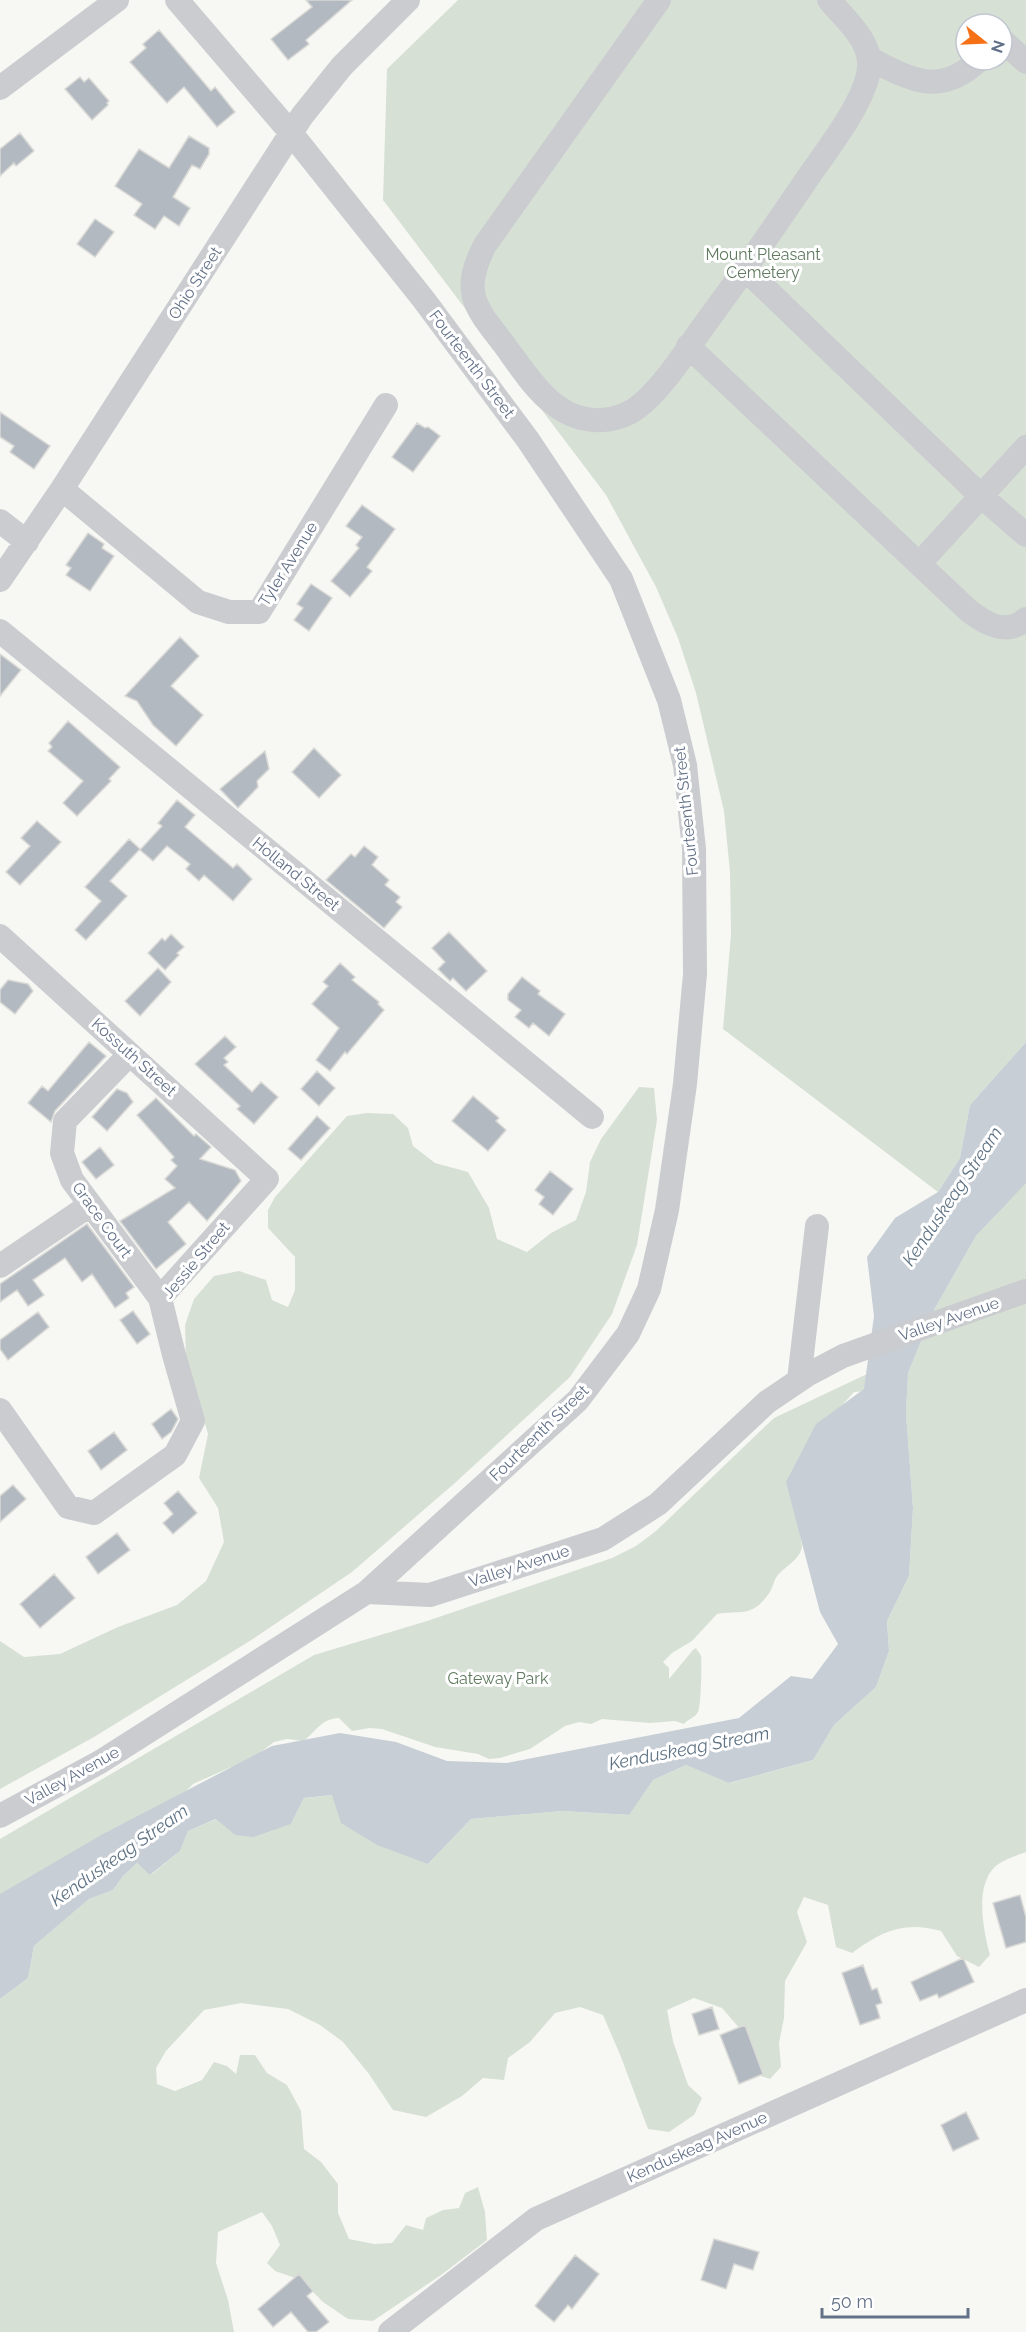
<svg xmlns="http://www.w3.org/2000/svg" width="1026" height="2332" font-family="Raleway,sans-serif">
  <rect width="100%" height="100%" fill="#f7f8f4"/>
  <path fill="#d7e0d5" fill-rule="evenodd" d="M458 0H1026V1042L970 1105 960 1158 938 1192 723 1029 731 934 730 872 724 811 696 693 678 638 656 587 606 495 383 200 387 69ZM966 24H1002V60H966Z
    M639 1087 654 1088 657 1120 637 1245 612 1314 570 1377 456 1482 352 1572 253 1639 94 1737 0 1789V1641L24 1657 60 1654 118 1627 177 1605 206 1581 224 1542 218 1508 199 1478 208 1434 186 1359 185 1325 194 1299 214 1276 239 1271 266 1280 272 1300 288 1307 295 1290V1257L268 1228V1210L275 1197 347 1116 367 1113 393 1114 408 1128 413 1146 435 1163 468 1172 489 1208 497 1239 527 1252 551 1233 576 1220 586 1192 590 1162 601 1139Z
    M1026 1175V1852C1018 1855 1008 1858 1000 1863 973 1880 983 1929 990 1955L979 1967 957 1956 941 1931C903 1921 883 1931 852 1953L836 1947 828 1905 804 1897 797 1912 807 1942 785 1981 784 2018 779 2043 781 2067 770 2079 755 2074 747 2037 722 2008 694 1998 667 2010 673 2041 688 2085 702 2098 694 2115 669 2132 648 2129 621 2057 603 2015 580 2007 555 2013 530 2042 508 2058 504 2080 483 2078 462 2096 426 2117 393 2110 369 2074 343 2042 320 2025 288 2009 241 2003 204 2010 166 2051 156 2068 157 2084 175 2091 202 2080 214 2062 227 2066 236 2074 240 2055H255L267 2073 287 2085 301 2111 304 2149 321 2162 338 2184V2213L349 2239 374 2244 392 2243 406 2225 423 2230 426 2218 443 2210 459 2208 465 2193 478 2187 485 2212 487 2240 441 2275 373 2321 348 2319 323 2302 301 2280 275 2271 267 2263 280 2245 272 2226 262 2212 218 2232 216 2263 228 2300 234 2332H0V1999L28 1978 34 1946 89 1899 113 1890 123 1876 137 1863 151 1875 180 1851 188 1831 217 1819 235 1835 291 1824 304 1798 333 1795 428 1864 471 1819 563 1811 628 1815 653 1780 686 1765 730 1783 813 1760 834 1725 876 1687 889 1651 887 1621 909 1576 913 1508 906 1414 908 1373 934 1310 976 1236 992 1219Z
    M867 1374V1391L854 1392 805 1446 791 1473 802 1547C799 1561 786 1565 778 1575 774 1579 773 1587 770 1592 752 1618 744 1610 717 1614L692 1641 672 1653 663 1662 669 1668V1679L693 1650 696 1648C697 1651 700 1653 701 1656 702 1662 701 1707 698 1712 695 1718 688 1719 684 1724L675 1721 650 1723 602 1719 591 1724 579 1722 565 1726 530 1749 500 1758 489 1759 478 1754 435 1747 382 1729 370 1728 352 1731 339 1718C321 1719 316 1731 304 1741L287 1739 274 1742 240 1768 231 1767 193 1784 186 1791 40 1873 27 1878 0 1899V1839L314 1655 427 1621 612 1558 636 1546 656 1531 774 1418Z"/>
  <path fill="#c7ced5" d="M1026 1042V1183L976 1236 934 1310 908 1373 906 1414 913 1508 909 1576 887 1621 889 1651 876 1687 834 1725 813 1760 729 1783 686 1765 653 1780 629 1815 563 1811 471 1819 428 1864 377 1845 341 1823 332 1795 304 1798 291 1824 253 1837 235 1835 216 1819 188 1831 180 1851 150 1875 137 1863 123 1876 113 1890 89 1899 34 1946 28 1978 0 1999V1894L103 1834 272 1746 340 1733 396 1742 447 1761 507 1763 739 1718 791 1676 812 1679 838 1644 820 1612 786 1482 816 1424 864 1389 874 1316 867 1257 895 1218 938 1192 960 1158 970 1105Z"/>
  <path fill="#b3b9c1" stroke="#d9d9d6" stroke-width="1.5" d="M306 0H352L306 40 309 44 288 60 271 39 312 7Z
    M159 30 211 91 215 87 235 112 217 127 184 87 167 103 130 62 146 48 143 44Z
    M80 77 84 82 89 78 109 101 107 103 108 105 92 120 65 89Z
    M20 133 34 151 16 166 14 163 0 176V149Z
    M189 136 209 148V154L200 169 192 165 173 197 190 208 179 226 164 216 155 229 134 215 142 204 115 186 139 149 169 168Z
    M95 219 114 232 95 257 77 244Z
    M0 412 50 446 34 469 10 452 14 446 0 437Z
    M417 423 425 428 428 427 440 436 413 472 392 457Z
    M362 505 395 529 367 567 372 571 350 597 331 581 359 548 356 545 362 537 346 526Z
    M88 533 104 544 102 548 114 556 90 591 66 575 71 568 66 565Z
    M311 584 332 598 309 631 294 620 303 608 297 604Z
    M180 637 199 656 171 686 203 715 176 746 153 725 137 701 125 696Z
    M0 654 21 670 0 696Z
    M68 721 120 767 109 779 111 781 77 816 63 803 83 781 48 751 52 747 49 743Z
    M314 748 341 775 319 798 292 772Z
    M265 751 269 769 257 781 258 787 238 808 220 789Z
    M177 800 195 815 185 827 233 868 237 864 252 879 233 901 204 875 199 881 186 869 190 864 167 846 153 861 140 850 162 826 158 823Z
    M37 821 61 842 20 885 6 872 30 846 21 838Z
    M129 839 140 849 110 881 127 896 86 940 75 930 101 901 85 887Z
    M364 846 378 857 372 865 389 880 385 885 400 897 396 902 402 907 384 928 326 880 351 854 355 857Z
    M449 932 487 971 466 991 453 978 450 981 438 969 445 962 432 948Z
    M171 934 184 947 177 953 179 955 165 970 148 953 162 938 165 941Z
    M340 963 355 977 352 980 379 1002 378 1004 384 1010 347 1054 345 1052 330 1071 316 1060 339 1028 312 1004 328 986 323 982Z
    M158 968 171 982 140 1016 125 1001Z
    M522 977 540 991 538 994 565 1014 549 1036 533 1023 529 1028 515 1017 521 1010 508 1000V994Z
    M8 980 28 984 33 991 15 1014 0 1002V990Z
    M225 1036 236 1047 224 1058 228 1062 224 1065 252 1092 261 1082 278 1097 254 1124 237 1109 240 1106 195 1064Z
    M89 1042 106 1056 55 1111 51 1122 28 1103 42 1086 48 1091Z
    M317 1071 335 1088 319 1106 301 1089Z
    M117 1089 127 1093 133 1102 107 1131 92 1117Z
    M473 1096 499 1118 496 1121 506 1130 488 1151 452 1121Z
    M156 1098 194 1136 196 1134 211 1147 200 1159 235 1170 241 1181 207 1221 189 1202 168 1222 186 1244 156 1269 120 1221 175 1188 165 1179 177 1166 171 1160 174 1157 137 1115Z
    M317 1116 330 1128 301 1160 288 1149Z
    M100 1147 114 1165 96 1179 82 1162Z
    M550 1171 573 1189 553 1215 539 1204 544 1197 535 1190Z
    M87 1224 134 1287 126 1293 129 1298 115 1308 92 1274 82 1282 65 1258 33 1280 44 1295 28 1306 17 1290 0 1302V1284Z
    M133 1311 150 1334 137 1344 120 1320Z
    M38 1312 49 1327 8 1360 0 1349V1340Z
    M171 1409 178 1419 171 1432 162 1439 152 1424Z
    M114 1432 127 1450 101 1470 88 1451Z
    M13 1485 26 1499 0 1522V1496Z
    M178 1491 197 1513 173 1534 163 1523 173 1514 164 1503Z
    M117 1533 130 1550 98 1574 86 1557Z
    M54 1574 75 1598 40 1628 20 1604Z
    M1020 1895 1026 1917V1942L1006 1948 993 1903Z
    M963 1958 974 1982 939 1998 937 1994 920 2001 911 1982Z
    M863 1965 872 1990 877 1988 882 2003 876 2005 880 2018 860 2025 842 1973Z
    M712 2007 719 2029 699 2035 692 2014Z
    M745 2025 763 2074 739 2084 720 2035Z
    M966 2112 979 2139 953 2151 941 2125Z
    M714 2239 759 2252 753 2270 734 2264 726 2289 701 2280Z
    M575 2255 599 2274 572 2309 568 2305 554 2322 535 2306Z
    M299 2274 313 2291 307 2296 329 2322 316 2332H308L291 2312 273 2327 258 2309Z"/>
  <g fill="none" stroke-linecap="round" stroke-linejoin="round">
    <path stroke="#caccd0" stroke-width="24" d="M659 0 485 245C461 291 474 306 503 343 528 377 554 423 602 420 618 419 632 413 643 403 669 380 688 347 708 320 742 274 775 226 807 179 826 151 866 101 869 68 872 41 845 19 829 0
      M1002 40 1026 62
      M869 58C910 80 940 97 979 60
      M0 88 117 0
      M745 269 981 496 1026 535
      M688 346 969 611C986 624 1007 636 1026 619
      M62 489 198 602 229 612H259L386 405
      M0 521 27 542
      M919 564 1026 447
      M0 580 62 489 302 116 342 66 408 0
      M0 631 592 1117
      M0 936 267 1179 160 1298 174 1355 193 1421 175 1455 94 1513 68 1507 0 1410
      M130 1054 65 1121 62 1153 72 1180 160 1298
      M0 1266 90 1205
      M799 1380 817 1226
      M367 1592 430 1595 603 1539 658 1504 767 1402 807 1375 843 1356 1026 1291
      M0 1816 100 1762 367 1592 578 1400 628 1334 649 1289 667 1210 685 1084 695 974 694 849 685 765 669 700 621 579 528 440 424 300 291 133 177 0
      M390 2332 536 2219 1026 2000"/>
  </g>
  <g text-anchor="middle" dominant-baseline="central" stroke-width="6" stroke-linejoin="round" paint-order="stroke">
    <g font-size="16" fill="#5f7a5f" stroke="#fff">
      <text x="763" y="254">Mount Pleasant<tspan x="763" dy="18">Cemetery</tspan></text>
      <text x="498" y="1678">Gateway Park</text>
    </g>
    <g font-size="16" fill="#637188" stroke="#fff">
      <text transform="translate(195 283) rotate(-57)">Ohio Street</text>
      <text transform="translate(472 364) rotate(53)">Fourteenth Street</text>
      <text transform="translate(288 564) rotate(-58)">Tyler Avenue</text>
      <text transform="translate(686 811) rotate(-96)">Fourteenth Street</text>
      <text transform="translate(296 874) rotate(39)">Holland Street</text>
      <text transform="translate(134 1057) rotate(42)">Kossuth Street</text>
      <text transform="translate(102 1220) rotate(54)">Grace Court</text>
      <text transform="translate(196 1260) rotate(-50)">Jessie Street</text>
      <text transform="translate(949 1319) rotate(-19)">Valley Avenue</text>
      <text transform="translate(539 1433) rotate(-44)">Fourteenth Street</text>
      <text transform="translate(519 1566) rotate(-18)">Valley Avenue</text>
      <text transform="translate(72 1776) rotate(-29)">Valley Avenue</text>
      <text transform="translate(697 2147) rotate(-24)">Kenduskeag Avenue</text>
    </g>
    <g font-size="18" font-style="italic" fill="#5f7384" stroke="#fff">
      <text transform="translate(952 1196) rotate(-56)">Kenduskeag Stream</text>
      <text transform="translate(689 1748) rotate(-11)">Kenduskeag Stream</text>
      <text transform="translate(119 1855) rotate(-35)">Kenduskeag Stream</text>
    </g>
  </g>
  <g transform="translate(984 42) rotate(108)"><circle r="28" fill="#ffffff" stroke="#c1c6cf" stroke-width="1.5"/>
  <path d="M0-4.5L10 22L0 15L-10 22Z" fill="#f67116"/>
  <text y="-9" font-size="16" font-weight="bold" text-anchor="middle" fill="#637188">N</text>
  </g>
  <path d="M822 2308v9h146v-9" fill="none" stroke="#637188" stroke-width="3"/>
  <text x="831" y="2308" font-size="18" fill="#637188" stroke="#ffffff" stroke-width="4.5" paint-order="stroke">50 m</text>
</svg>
